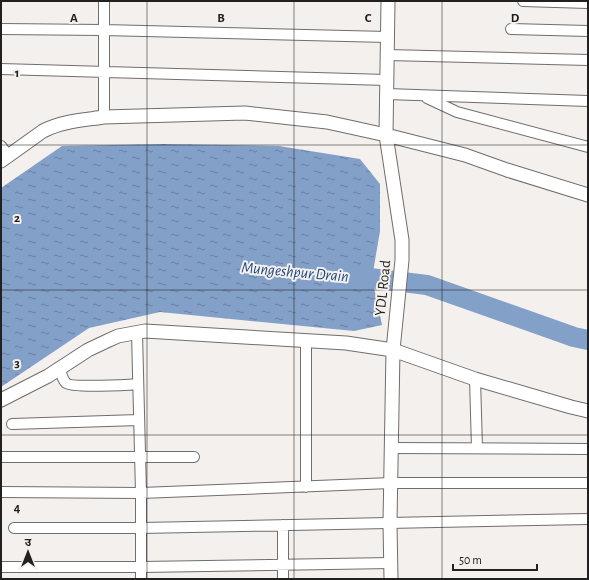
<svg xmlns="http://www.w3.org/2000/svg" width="589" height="580" font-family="'Alegreya Sans','Noto Sans Devanagari',sans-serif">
  <defs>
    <pattern id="water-ripples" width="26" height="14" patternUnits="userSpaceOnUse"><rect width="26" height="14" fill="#82a0c8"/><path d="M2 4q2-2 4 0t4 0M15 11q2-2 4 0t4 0" fill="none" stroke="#6a82a2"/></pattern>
  </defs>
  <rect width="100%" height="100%" fill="#f4f0ee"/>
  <path fill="url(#water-ripples)" d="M163 144 279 146 360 159 380 184V231L372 278 382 325 354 331 160 312 89 328 1 387V188L62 146Z"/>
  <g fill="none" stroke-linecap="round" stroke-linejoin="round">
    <path stroke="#82a0c8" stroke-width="20" d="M345 275 427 285 574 337 588 340"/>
    <g stroke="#706d6b" stroke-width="12">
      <path id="minor" d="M104 1V117
        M523 1 588 3
        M1 29 103 30 387 37
        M511 29 588 31
        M387 55 588 60
        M1 69 387 80
        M387 94 588 101
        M427 98 457 112 588 147
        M1 146 8 155
        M137 333 141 493V579
        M306 340V487
        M60 368C61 373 62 379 66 383 72 388 126 385 138 384
        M475 379 477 448
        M12 424 139 420
        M391 448 588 449
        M1 457H194
        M1 492 141 493 391 483H588
        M283 525V579
        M14 528H141L588 519
        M1 567H141L391 563"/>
    </g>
    <g stroke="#706d6b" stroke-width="15">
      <path id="tertiary" d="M388 1 386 135 402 240V260L393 350 390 523 391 579
        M1 161 43 131C62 121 84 120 104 117L245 113 327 122 386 135 465 155 507 170 588 195
        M1 400 48 376 88 350 107 341 118 336 145 331 346 343 393 350 475 379 571 407 588 411"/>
    </g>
    <use href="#minor" stroke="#fff" stroke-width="10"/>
    <use href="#tertiary" stroke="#fff" stroke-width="13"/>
  </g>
  <path fill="none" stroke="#222120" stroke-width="1" stroke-opacity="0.55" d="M147 1V579M294 1V579M442 1V579M1 145H588M1 290H588M1 435H588"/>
  <g text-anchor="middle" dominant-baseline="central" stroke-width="4" stroke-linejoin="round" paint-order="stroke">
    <g font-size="15" fill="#222120" stroke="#f4f0ee">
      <text transform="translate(383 288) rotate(-84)">YDL Road</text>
    </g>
    <g font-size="16" font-style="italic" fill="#21497c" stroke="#f4f0ee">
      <text transform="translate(295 272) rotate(5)">Mungeshpur Drain</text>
    </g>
  </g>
  <g font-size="13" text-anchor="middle" font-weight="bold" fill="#222120" stroke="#f4f0ee" stroke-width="4" stroke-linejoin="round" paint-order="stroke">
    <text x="74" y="22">A</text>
    <text x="221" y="22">B</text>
    <text x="368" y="22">C</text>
    <text x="515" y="22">D</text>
    <text x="17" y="77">1</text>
    <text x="17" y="222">2</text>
    <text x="17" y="367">3</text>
    <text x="17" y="512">4</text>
  </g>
  <rect width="589" height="580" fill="none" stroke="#222120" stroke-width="4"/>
  <g transform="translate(28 552)" stroke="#f4f0ee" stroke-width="3" paint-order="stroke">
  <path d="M0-3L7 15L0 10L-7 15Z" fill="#222120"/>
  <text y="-6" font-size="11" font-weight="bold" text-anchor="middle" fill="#222120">उ</text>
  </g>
  <path d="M453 564v6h84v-6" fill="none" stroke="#222120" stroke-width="2"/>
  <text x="459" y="564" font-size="12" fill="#222120" stroke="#f4f0ee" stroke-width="3" paint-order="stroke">50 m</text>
</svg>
